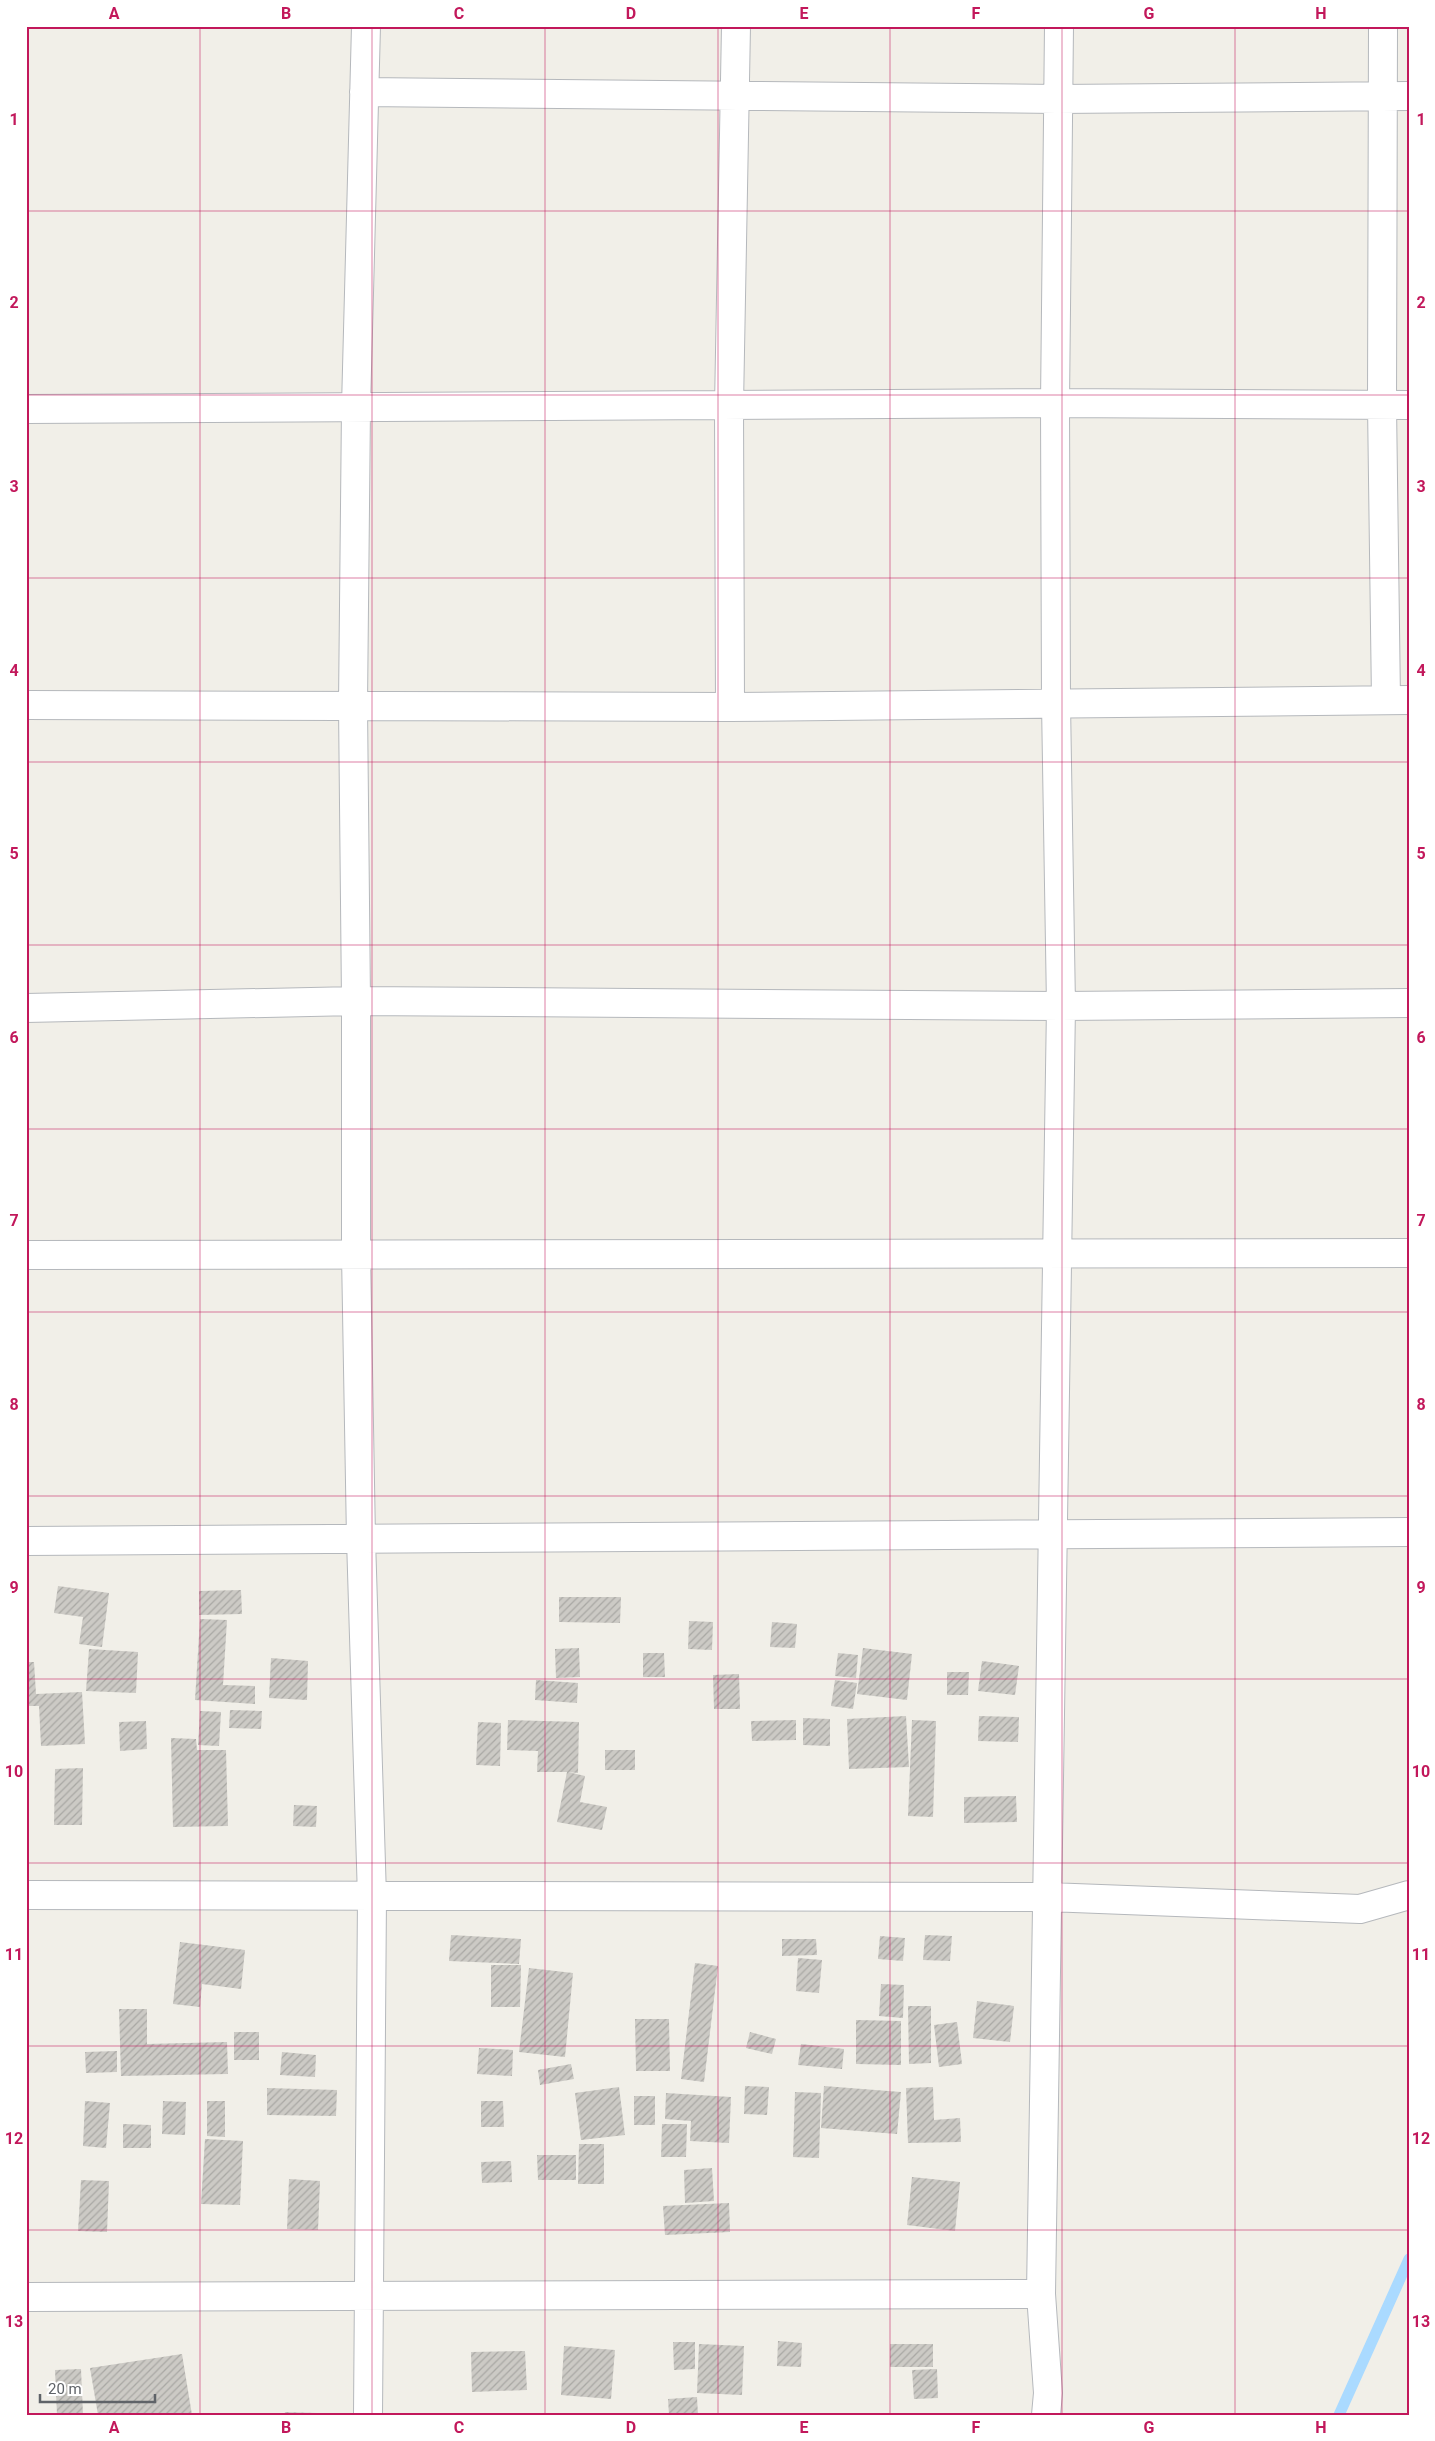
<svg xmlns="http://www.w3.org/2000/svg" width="1435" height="2441" font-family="Roboto,sans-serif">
  <defs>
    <pattern id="building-hatch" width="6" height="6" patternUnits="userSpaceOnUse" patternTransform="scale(1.25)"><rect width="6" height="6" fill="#cccac5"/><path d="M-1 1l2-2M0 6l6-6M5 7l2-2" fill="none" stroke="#a9a8a4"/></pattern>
  </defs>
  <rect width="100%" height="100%" fill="#f1efe8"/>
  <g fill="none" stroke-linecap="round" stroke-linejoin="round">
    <path stroke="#aadaff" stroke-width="11" d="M1339 2415 1409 2259"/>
  </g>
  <path fill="url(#building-hatch)" d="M58 1586 109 1593 102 1647 79 1644 83 1617 54 1613Z
    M241 1590 242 1614 199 1615V1591Z
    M559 1597H621L620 1623 559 1622Z
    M200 1619 227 1620 223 1685 255 1686V1704L195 1700Z
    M689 1621 713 1622 712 1650 688 1649Z
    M772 1622 797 1624 795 1648 770 1647Z
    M579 1648 580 1677 556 1678 555 1649Z
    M863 1648 912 1654 907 1700 857 1694Z
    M89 1649 138 1652 136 1693 86 1691Z
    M643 1653H664L665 1677H643Z
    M838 1653 858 1655 856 1678 835 1676Z
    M271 1658 308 1661 307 1700 269 1698Z
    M982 1661 1019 1666 1015 1695 978 1691Z
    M26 1662H34L36 1694 82 1692 85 1744 41 1746 39 1706H26Z
    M947 1672H969L968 1695H947Z
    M739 1674 740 1709H714L713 1675Z
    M536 1680 578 1683 577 1703 535 1700Z
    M835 1680 857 1683 853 1709 831 1706Z
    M230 1710 262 1711 261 1729 229 1728Z
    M200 1711 221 1712 219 1746 198 1745Z
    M906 1716 909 1767 849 1769 847 1719Z
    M979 1716 1019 1717 1018 1742 978 1741Z
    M803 1718 830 1719V1746L803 1745Z
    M508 1720 579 1722 578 1773 568 1772 585 1776 580 1802 607 1807 602 1830 557 1822 567 1772H537L538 1751 507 1750Z
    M796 1720V1740L752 1741 751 1721Z
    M912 1720 936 1721 933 1817 908 1816Z
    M146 1721 147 1749 120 1751 119 1722Z
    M478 1722 501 1723 500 1766 476 1765Z
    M171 1738 196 1739 197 1750H226L228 1826 173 1827Z
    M605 1750H635V1770H605Z
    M83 1768 82 1825H54L55 1769Z
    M1016 1796 1017 1822 964 1823V1797Z
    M294 1805 317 1806 316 1827 293 1826Z
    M451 1935 521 1939 519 1964 449 1961Z
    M925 1935 952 1936 950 1961 923 1960Z
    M880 1936 905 1938 903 1961 878 1959Z
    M782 1939H816L817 1955 782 1956Z
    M180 1942 245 1950 241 1989 202 1984 200 2007 173 2004Z
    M798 1958 822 1960 819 1993 796 1991Z
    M695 1963 718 1966 704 2082 681 2079Z
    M491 1965H521L520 2007H491Z
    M529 1968 573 1973 565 2057 519 2052Z
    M881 1984 904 1985 903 2018 879 2016Z
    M977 2001 1014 2006 1010 2042 973 2038Z
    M908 2006H931V2063L909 2064Z
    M119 2009H147V2044L227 2042 228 2074 121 2076Z
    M635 2019H669L670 2071H636Z
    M856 2020 901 2021V2065L856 2064Z
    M957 2022 962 2064 939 2067 934 2025Z
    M234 2032H259V2060H234Z
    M750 2032 776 2039 772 2054 746 2048Z
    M801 2044 844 2049 842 2069 798 2065Z
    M479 2048 513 2050 512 2076 477 2074Z
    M117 2051V2072L86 2073 85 2052Z
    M282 2052 316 2055 315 2077 280 2075Z
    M571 2064 574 2079 540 2085 538 2070Z
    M745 2086 769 2087 767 2115 744 2114Z
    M824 2086 901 2092 897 2134 821 2128Z
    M619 2087 625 2135 581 2140 575 2093Z
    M933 2087 934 2120 960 2118 961 2142 908 2143 906 2088Z
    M267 2088 337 2090 336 2116 267 2115Z
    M795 2092 821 2093 819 2158 793 2157Z
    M666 2093 731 2097 729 2143 690 2141 691 2121 665 2119Z
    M634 2096H655V2125H634Z
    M85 2101 110 2103 106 2148 83 2146Z
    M163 2101 186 2102 185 2135 162 2134Z
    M207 2101H225V2137L207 2136Z
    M481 2101H503L504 2127H481Z
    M123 2124 151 2125V2148H123Z
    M662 2124H687L686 2157H661Z
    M205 2139 243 2141 240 2205 201 2204Z
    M579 2144H604V2184H578Z
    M537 2155H576V2180H538Z
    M511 2161 512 2182 482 2183 481 2162Z
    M712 2168 714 2201 685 2203 684 2170Z
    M912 2177 960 2182 955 2231 907 2225Z
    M289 2179 320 2181 318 2230 287 2229Z
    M81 2180 109 2181 107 2232 78 2231Z
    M729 2203 730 2232 665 2235 663 2206Z
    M778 2341 802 2343 801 2367 777 2366Z
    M673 2342H695V2369L674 2370Z
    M699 2344 744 2346 742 2395 697 2393Z
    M890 2344H933V2367H890Z
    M564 2346 615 2350 611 2399 561 2395Z
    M525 2351 527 2390 472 2392 471 2352Z
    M182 2354 192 2415H98L90 2368Z
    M81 2369 83 2415H57L55 2370Z
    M937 2369 938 2398 914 2399 912 2370Z
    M697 2397 698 2415H669L668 2399Z
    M285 2412 317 2413V2415H284Z"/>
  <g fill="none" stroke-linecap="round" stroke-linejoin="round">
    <g stroke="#b5b8bc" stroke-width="30">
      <path id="minor" d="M366 26 356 407 353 705 356 1001V1254L361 1539 372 1897 368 2415
        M1383 26 1382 405 1386 700
        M364 92 1057 99 1409 96
        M26 409 1055 403 1409 405
        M26 705 730 707 1409 700
        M730 707 729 406 736 26
        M26 1008 356 1001 1061 1006 1409 1003
        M26 1255 1409 1253
        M26 1541 1409 1532
        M26 1895 1048 1897 1360 1909 1409 1895
        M26 2297 1041 2294
        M1046 2415 1048 2393 1041 2294 1061 1006 1056 703 1055 403 1059 26"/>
    </g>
    <use href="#minor" stroke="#fff" stroke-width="28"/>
  </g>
  <path fill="none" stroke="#c2185b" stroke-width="1" stroke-opacity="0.55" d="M200 26V2415M372 26V2415M545 26V2415M718 26V2415M890 26V2415M1062 26V2415M1235 26V2415M26 211H1409M26 395H1409M26 578H1409M26 762H1409M26 945H1409M26 1129H1409M26 1312H1409M26 1496H1409M26 1679H1409M26 1863H1409M26 2046H1409M26 2230H1409"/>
  <rect width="1435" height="2441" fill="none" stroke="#ffffff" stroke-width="55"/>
  <path d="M40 2394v8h115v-8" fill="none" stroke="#5f6368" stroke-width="2.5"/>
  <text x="48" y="2394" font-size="15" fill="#5f6368" stroke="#ffffff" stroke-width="4" paint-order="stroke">20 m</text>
  <rect x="28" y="28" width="1380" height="2386" fill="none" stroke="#c2185b" stroke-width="2"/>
  <g font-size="16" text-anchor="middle" font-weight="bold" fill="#c2185b">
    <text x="114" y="19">A</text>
    <text x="286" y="19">B</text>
    <text x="459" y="19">C</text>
    <text x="631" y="19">D</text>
    <text x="804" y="19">E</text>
    <text x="976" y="19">F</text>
    <text x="1149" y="19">G</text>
    <text x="1321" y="19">H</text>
    <text x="14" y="125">1</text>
    <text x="1421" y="125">1</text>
    <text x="14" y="308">2</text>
    <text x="1421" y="308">2</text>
    <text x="14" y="492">3</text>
    <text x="1421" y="492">3</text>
    <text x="14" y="676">4</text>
    <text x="1421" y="676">4</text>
    <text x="14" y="859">5</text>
    <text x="1421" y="859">5</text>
    <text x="14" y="1043">6</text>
    <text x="1421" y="1043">6</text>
    <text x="14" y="1226">7</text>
    <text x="1421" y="1226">7</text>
    <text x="14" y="1410">8</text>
    <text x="1421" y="1410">8</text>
    <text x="14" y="1593">9</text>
    <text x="1421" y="1593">9</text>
    <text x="14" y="1777">10</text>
    <text x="1421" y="1777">10</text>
    <text x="14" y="1960">11</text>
    <text x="1421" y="1960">11</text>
    <text x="14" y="2144">12</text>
    <text x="1421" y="2144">12</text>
    <text x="14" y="2327">13</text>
    <text x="1421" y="2327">13</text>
    <text x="114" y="2433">A</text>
    <text x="286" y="2433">B</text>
    <text x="459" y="2433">C</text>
    <text x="631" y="2433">D</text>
    <text x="804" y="2433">E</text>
    <text x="976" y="2433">F</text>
    <text x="1149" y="2433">G</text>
    <text x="1321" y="2433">H</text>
  </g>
</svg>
